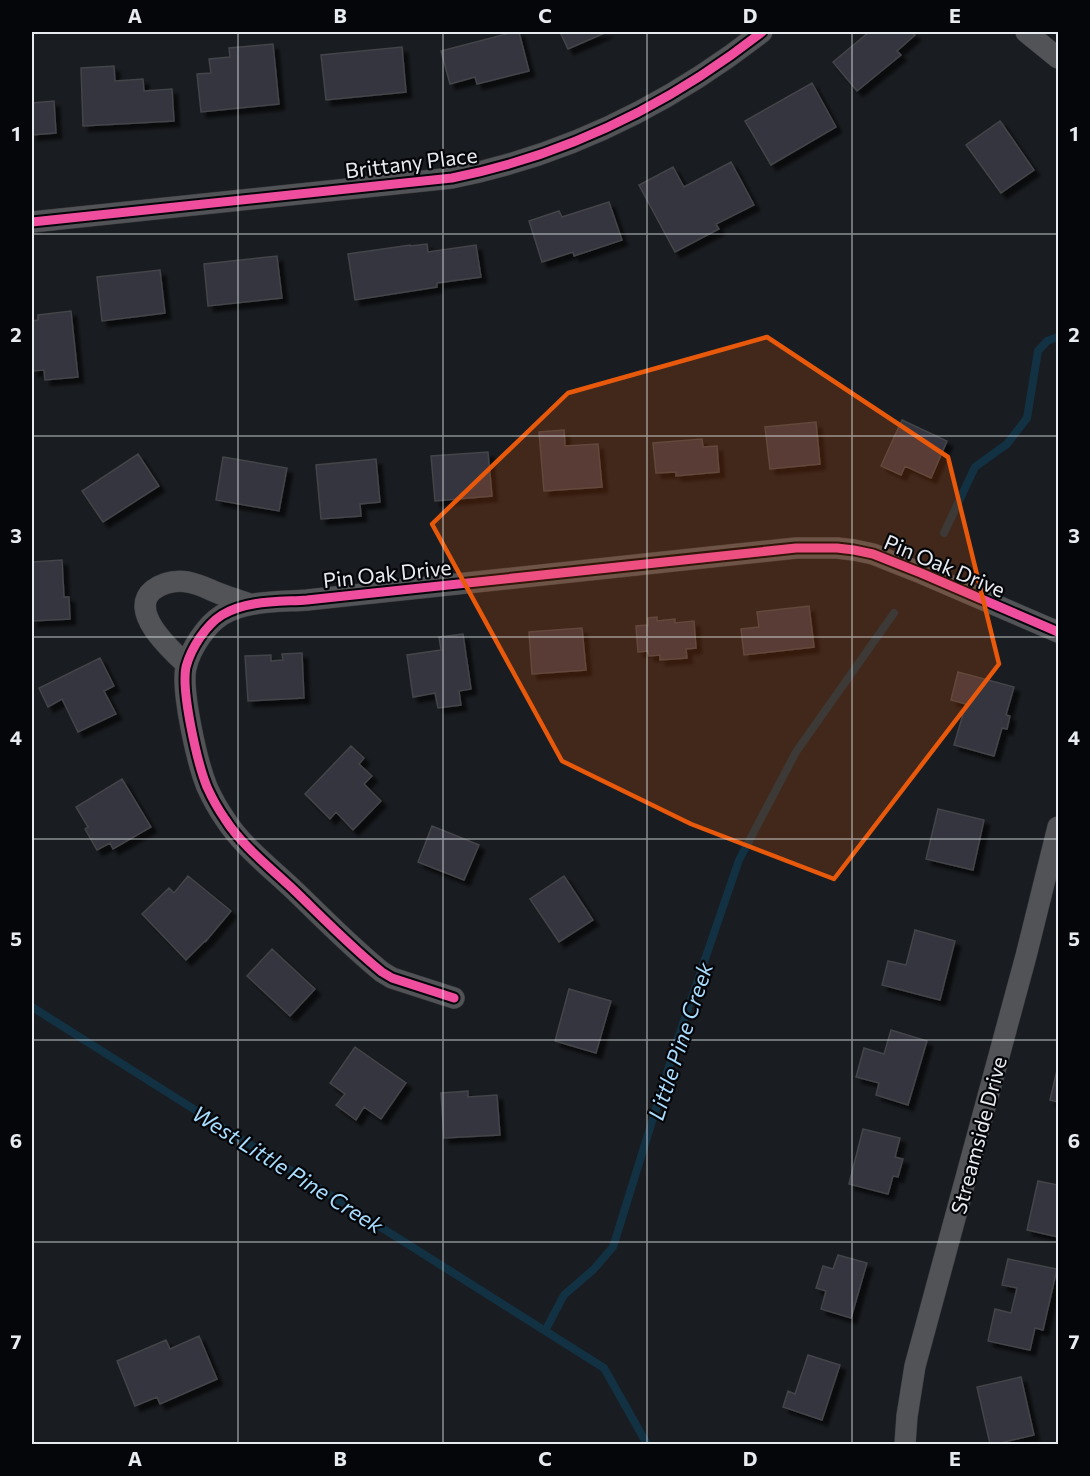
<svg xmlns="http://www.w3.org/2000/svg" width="1090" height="1476" font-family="Commissioner,sans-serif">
  <defs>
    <filter id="shadow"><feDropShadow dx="5.5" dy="5.5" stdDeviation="1.5" flood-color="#0009"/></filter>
  </defs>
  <rect width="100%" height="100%" fill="#191c20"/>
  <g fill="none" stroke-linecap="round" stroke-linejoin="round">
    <path stroke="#123143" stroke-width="8" d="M944 533 975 467 1007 444 1027 418 1038 351 1047 341 1058 337
      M32 1007 604 1368 647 1444
      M545 1331 564 1295 593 1270 613 1247 677 1041 739 860 796 752 894 613"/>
  </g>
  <path fill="#35353f" stroke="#434448" stroke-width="1.5" filter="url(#shadow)" d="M514 32H519L529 71 477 84 475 77 450 84 441 51Z
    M560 32H607L568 49Z
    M869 32H912L915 35 897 51 901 55 857 91 833 62Z
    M273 44 279 104 201 112 197 74 211 73 209 59 230 57 229 48Z
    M402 47 406 92 326 100 321 55Z
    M114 66 115 81 143 79 144 91 172 89 174 121 83 126 81 68Z
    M812 83 836 127 771 165 745 121Z
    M54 101 56 133 32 135V103Z
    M1000 121 1034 170 1001 193 966 145Z
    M731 162 754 205 716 224 719 229 675 252 639 185 673 167 684 187Z
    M609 202 622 240 574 256 573 252 542 262 529 221 559 211 562 217Z
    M427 244 428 252 476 245 481 277 437 283V287L355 300 348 254 410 245V246Z
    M277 256 282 298 208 306 204 264Z
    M160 270 165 313 102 321 97 277Z
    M71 311 78 377 45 380 44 370 32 371V321L38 320V315Z
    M902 420 947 441 931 478 905 466 901 475 881 466Z
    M816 422 820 464 770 469 765 427Z
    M564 430 565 446 598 444 602 487 544 491 539 432Z
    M702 439 703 447 717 446 719 472 676 476V472L656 473 653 443Z
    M488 452 492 496 435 501 431 456Z
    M138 454 159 486 103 522 82 491Z
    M223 457 287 468 279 511 216 500Z
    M376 459 380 502 360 504 361 516 321 519 316 465Z
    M62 560 64 597H69L70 619 32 621V562Z
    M809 606 814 647 744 655 741 629 759 627 757 612Z
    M657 617V621L675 619V623L694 621 696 648 686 649 687 658 660 660V655L649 656 648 651 638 652 636 626 648 625V618Z
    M582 628 586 670 532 674 529 632Z
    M463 634 471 689 459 691 461 705 438 708 435 693 413 697 407 655 441 650 439 637Z
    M302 653 304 698 248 701 245 656 271 655V661L283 660 282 654Z
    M100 658 114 686 104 691 116 714 78 732 62 699 48 707 39 688Z
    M958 672 1014 687 1006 715 1010 716 1007 729 1002 728 994 756 954 745 966 704 951 700Z
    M351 746 364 758 359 764 372 776 364 784 381 801 353 830 336 812 330 819 305 794Z
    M122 779 151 827 113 849 110 843 97 850 85 829 88 827 76 807Z
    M938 809 984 820 973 870 926 859Z
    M432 826 479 845 464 880 418 862Z
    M188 876 231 911 206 941V940L186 960 142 914 169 888 174 893Z
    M564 876 593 920 559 942 530 899Z
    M915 930 955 941 940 1000 882 985 888 961 906 965Z
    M272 949 315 989 290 1016 247 976Z
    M569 989 611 1001 596 1053 555 1041Z
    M891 1030 927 1041 908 1105 876 1095 879 1083 856 1077 864 1048 884 1054Z
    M355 1047 406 1083 381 1119 364 1107 356 1120 336 1105 345 1094 330 1083Z
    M1058 1066V1102L1050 1100Z
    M468 1091V1097L497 1095 500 1135 444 1138 441 1093Z
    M863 1129 900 1138 895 1157 903 1159 898 1177 893 1176 888 1194 849 1184Z
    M1038 1181 1058 1185V1237L1027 1230Z
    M838 1255 867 1263 851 1318 821 1309 826 1291 816 1288 823 1266 833 1269Z
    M1008 1259 1057 1269 1043 1330 1035 1328 1030 1350 988 1341 995 1309 1011 1313 1017 1288 1002 1285Z
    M199 1336 217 1379 160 1404 157 1397 135 1406 117 1361 166 1340 170 1349Z
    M808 1355 840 1365 822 1420 783 1407 788 1391 795 1394Z
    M1021 1377 1034 1435 996 1444H990L977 1387Z"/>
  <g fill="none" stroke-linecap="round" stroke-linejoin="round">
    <g stroke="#36383b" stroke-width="22">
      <path id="street" d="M1026 32 1058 58
        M32 222 452 178C568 155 670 104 762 32
        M187 665C172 651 127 611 153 590 164 582 175 580 188 582 199 584 208 589 218 593 228 597 239 600 249 604
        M454 998 392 978 382 972C351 947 323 918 295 891 272 869 242 846 225 819 218 809 212 798 207 787 197 762 181 691 186 667 191 648 206 625 222 615 247 600 279 602 307 600L796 548H837L854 550 873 554 921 573 1058 632
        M905 1444 907 1416 915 1366 1026 956 1058 827"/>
    </g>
    <use href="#street" stroke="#515356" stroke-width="21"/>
    <g stroke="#050609" stroke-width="13">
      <path id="cycleway" d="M32 222 452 178C568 155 670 104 762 32
        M454 998 392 978 382 972C351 947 323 918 295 891 272 869 242 846 225 819 218 809 212 798 207 787 197 762 181 691 186 667 191 648 206 625 222 615 247 600 279 602 307 600L796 548H837L854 550 873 554 921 573 1058 632"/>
    </g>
    <use href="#cycleway" stroke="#ef4d9e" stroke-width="9"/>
  </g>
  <path fill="#e8590c" fill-opacity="0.2" stroke="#e8590c" stroke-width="4.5" stroke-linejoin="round" d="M767 337 948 457 999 664 834 879 691 824 562 761 432 524 568 393Z"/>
  <path fill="none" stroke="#e8ecf1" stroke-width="1.5" stroke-opacity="0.55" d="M238 32V1444M443 32V1444M647 32V1444M852 32V1444M32 234H1058M32 436H1058M32 637H1058M32 839H1058M32 1040H1058M32 1242H1058"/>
  <g text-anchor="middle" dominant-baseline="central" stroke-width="4.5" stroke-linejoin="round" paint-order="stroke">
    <g font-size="21" fill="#e8ecf1" stroke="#050609">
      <text transform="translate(411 162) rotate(-7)">Brittany Place</text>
      <text transform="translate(945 565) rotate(23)">Pin Oak Drive</text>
      <text transform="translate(387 573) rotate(-6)">Pin Oak Drive</text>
      <text transform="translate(978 1135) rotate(-75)">Streamside Drive</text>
    </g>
    <g font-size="22" font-style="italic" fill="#a9ddff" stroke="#050609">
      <text transform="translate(680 1041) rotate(-72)">Little Pine Creek</text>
      <text transform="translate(288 1169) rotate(32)">West Little Pine Creek</text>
    </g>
  </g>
  <rect width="1090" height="1476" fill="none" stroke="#050609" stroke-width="66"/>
  <rect x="33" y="33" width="1024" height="1410" fill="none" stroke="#e8ecf1" stroke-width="2"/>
  <g font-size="20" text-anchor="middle" font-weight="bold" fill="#e8ecf1">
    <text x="135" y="23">A</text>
    <text x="340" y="23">B</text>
    <text x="545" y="23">C</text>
    <text x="750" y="23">D</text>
    <text x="955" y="23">E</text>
    <text x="16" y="141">1</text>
    <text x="1074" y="141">1</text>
    <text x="16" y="342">2</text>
    <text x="1074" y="342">2</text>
    <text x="16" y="543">3</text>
    <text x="1074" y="543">3</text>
    <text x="16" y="745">4</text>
    <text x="1074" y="745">4</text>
    <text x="16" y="946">5</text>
    <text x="1074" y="946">5</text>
    <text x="16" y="1148">6</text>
    <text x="1074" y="1148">6</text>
    <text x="16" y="1349">7</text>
    <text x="1074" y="1349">7</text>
    <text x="135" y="1466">A</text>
    <text x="340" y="1466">B</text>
    <text x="545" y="1466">C</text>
    <text x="750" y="1466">D</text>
    <text x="955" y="1466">E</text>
  </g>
</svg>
